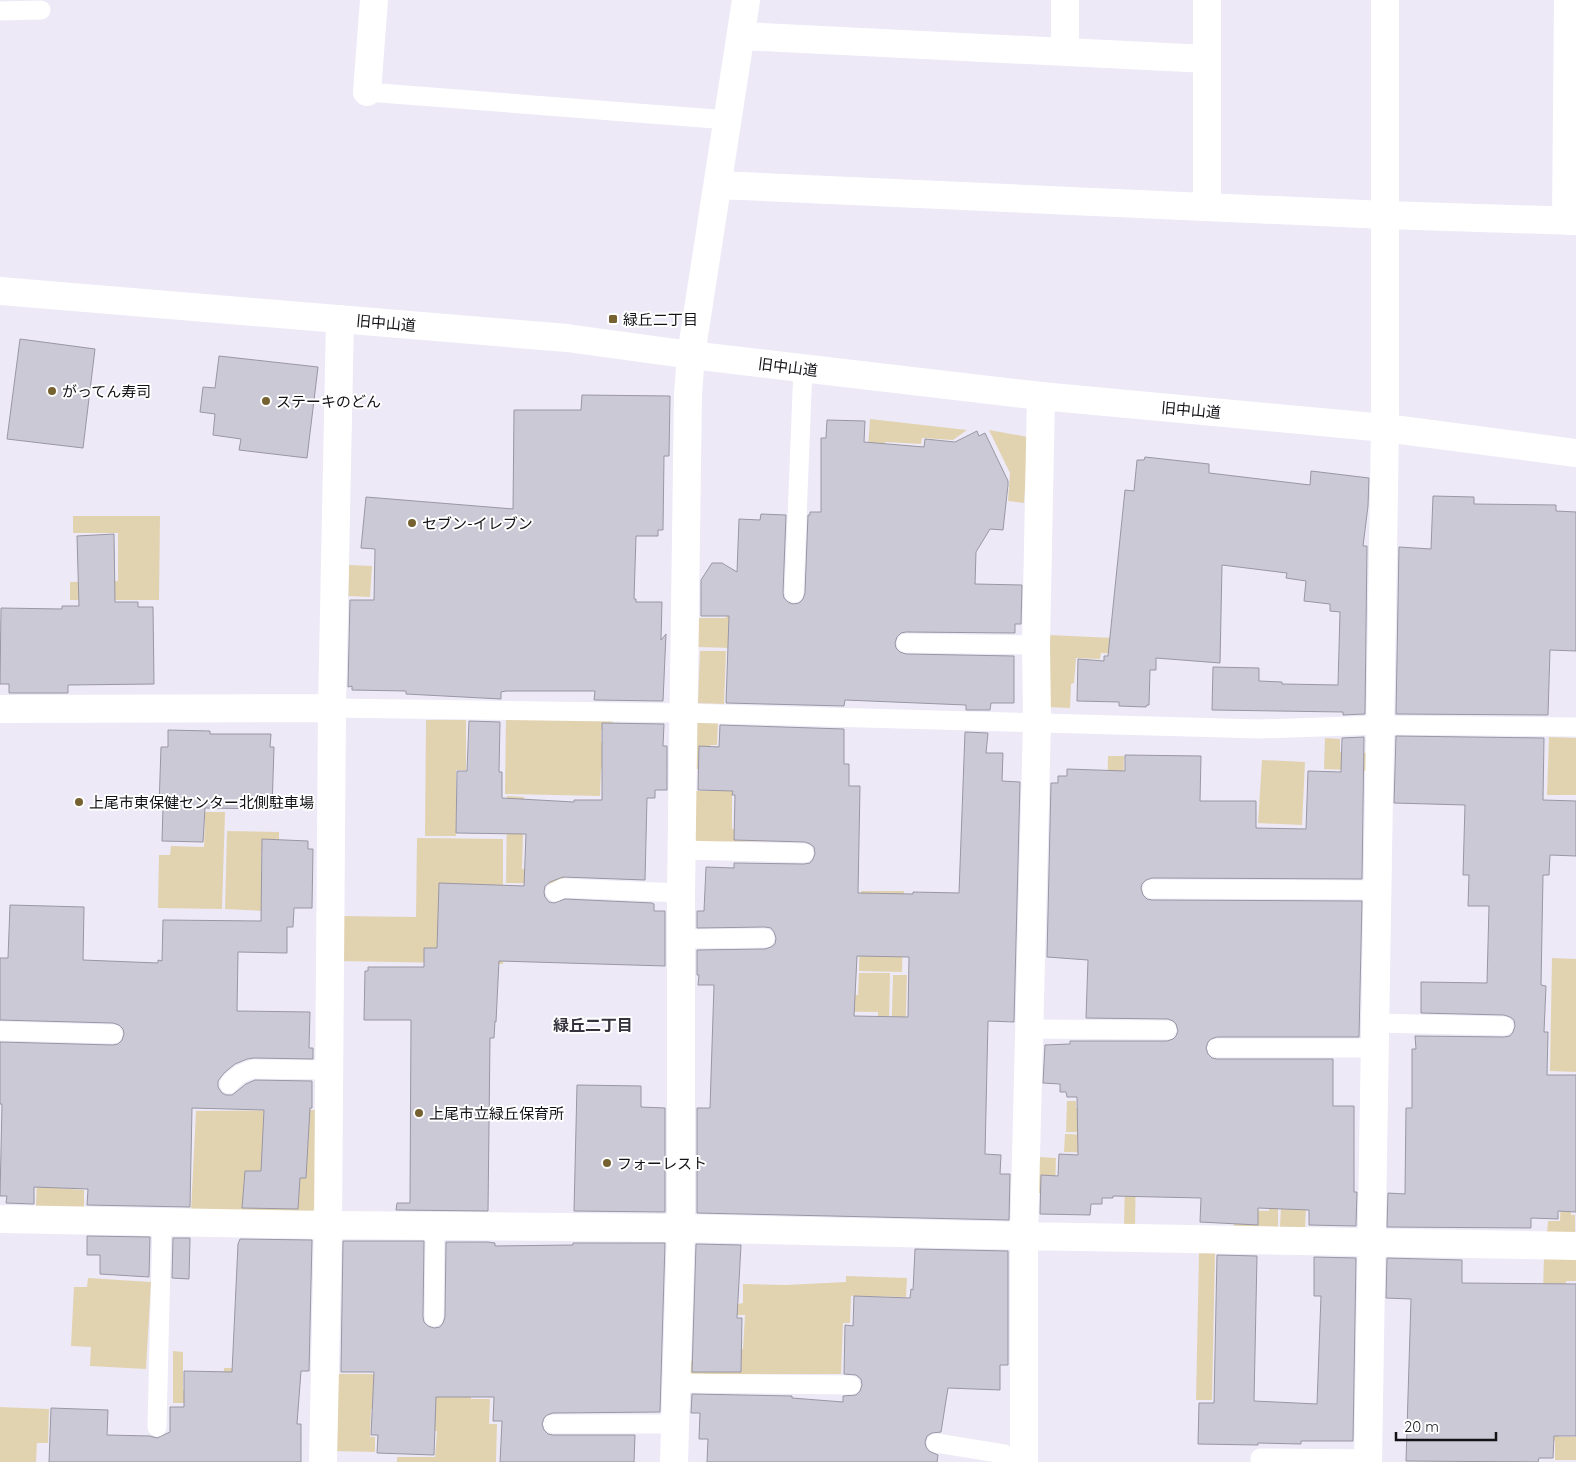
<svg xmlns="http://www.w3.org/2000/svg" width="1576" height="1462" font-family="Quicksand,'Noto Sans JP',sans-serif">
  <rect width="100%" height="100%" fill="#ede9f7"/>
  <path fill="#e2d3b0" d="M870 419 967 430 953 440 922 438 921 444 885 442V446L867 462Z
    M989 430 1028 437 1024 503 1008 501 1010 473Z
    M73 516H160L159 600H70V582L118 581V533H73Z
    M349 565 372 566 370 597 348 596Z
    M727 602H736L731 648 698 647 699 618H726Z
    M1049 635 1157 640V656L1101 653 1100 659 1076 658 1074 683 1071 684 1070 708 1045 707Z
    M700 651H726L724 704 698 703Z
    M506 717 613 719 612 729 601 730V742H606L605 768 601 769 600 796 505 794Z
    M426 720H466V770H456V836H425Z
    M697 721 718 722 717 745H710L709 770 695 769Z
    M1549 737 1576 738V795H1547Z
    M1325 738 1340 739V752L1368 753V771L1324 769Z
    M1108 756H1124L1123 795 1106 845Z
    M1262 760 1305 762 1302 825 1258 823Z
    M695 791H732V829H776L777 841 695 842Z
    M507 796 524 797 522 869 564 870V884L506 883Z
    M205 812H225L222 909 158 908 159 855H170L171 846 204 847Z
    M227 831 279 832V846L261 851V871H263L265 911 225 909Z
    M417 838 503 839V964L338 961 341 916 416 917Z
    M861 891H904L902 972 859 971Z
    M1552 958 1576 959V1072L1550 1071Z
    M859 973H890L889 1022H878V1012L791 1011 792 994 858 995Z
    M893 975H907L900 1217H886Z
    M1067 1101H1076V1108L1102 1109 1137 1104 1135 1227H1124L1126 1133 1066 1132Z
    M317 1110 316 1208 308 1215 191 1211 196 1111Z
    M1065 1134 1124 1136 1108 1153 1064 1152Z
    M1039 1157 1056 1158 1055 1193H1039Z
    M37 1178 57 1188 84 1190V1209L36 1207Z
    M1282 1187 1307 1188 1305 1228 1280 1227Z
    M1561 1197H1571V1215H1575V1234H1547L1548 1221H1560Z
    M1269 1200H1278V1227L1234 1226 1235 1210 1269 1211Z
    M1199 1253H1215L1212 1400H1196Z
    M1544 1258 1576 1259V1281H1566L1565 1338 1540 1382Z
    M846 1276 907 1278 906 1297 851 1296 850 1323H843L841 1374H686V1365L694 1359 693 1348 743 1349 745 1315H732L733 1305 743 1303V1284L786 1285 846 1282Z
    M88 1278 151 1282 146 1369 90 1366 91 1347 71 1346 74 1287H87Z
    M173 1351 183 1352V1390H223L224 1368H237V1403H173Z
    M335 1374H377L376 1409H371L370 1437H375V1452L333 1451Z
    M471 1377V1399H490L489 1424H497L496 1462H397V1457H435L437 1431H432L433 1395Z
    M1559 1385V1437H1576V1460H1555V1441H1551Z
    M0 1407 49 1409 48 1443H37L36 1462H0Z"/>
  <path fill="#ccc9d7" stroke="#9a97a4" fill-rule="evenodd" d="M20 339 95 349 83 448 7 439Z
    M219 356 318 367 307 458 239 450 241 439 213 435 215 414 200 412 203 387 215 388Z
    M582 395 670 396 669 456H664L663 530H658V536H636L634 599H636V602H662L661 640 666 634 663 701 594 700 595 691H506L501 692V699L406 694V691L352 690V686L348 687 350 600H374L375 549 361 548 366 497 513 509 514 410H581Z
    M827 420 865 421 864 442 924 447 925 439 955 442 977 431 979 436 985 433 1008 481V485L1003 530 990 529 976 552 975 584 1022 585 1021 624H1015V633L906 632 901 633 897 637 895 643 896 648 900 652 906 654 1014 656V703H991L990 710H966V705L845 700 844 706 726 703 729 616H701V580L712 563H722L737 572 739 519 760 520 761 514 786 515 783 593 784 598 788 602 793 604 799 603 803 599 805 593 808 515H810V512H821V438H826Z
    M1145 457 1209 464V473L1310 485 1311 471 1369 478 1368 506 1363 546H1367L1365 714 1343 715V712L1212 710 1213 667 1259 668V681L1282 682V684L1338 685 1340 612 1330 611V604L1304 601 1306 581 1286 578 1287 573 1222 565 1220 663 1156 658V670H1150L1149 705H1147L1146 707 1119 706V702L1077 701 1078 659 1104 661V656H1108L1125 490 1134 491 1137 460H1144Z
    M1433 496 1474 497V504L1556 505V511L1576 512V651L1550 650 1548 715 1396 714 1399 547 1431 549Z
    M114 534 115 602H138V607H153L154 684 68 685V693H9V684H0L1 608 62 609V606H79L77 536Z
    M469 721 500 722 499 772H502V798L574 802V800H602V723L664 724 663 746H667V790H655V798H647L645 880 563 877 550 882 545 886 544 892 545 897 549 902 554 903 565 899 652 903 654 904V911H665V966L499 961 496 1022 495 1021 494 1038H490L488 1211 396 1210 397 1203H410L411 1020H364L365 971H368V967H424V948H437L439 883 524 886 526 834 456 833 457 771H467Z
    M720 725 844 729V764H849V786H860L858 893 913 894V892L959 893 965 732 988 733 986 753H1003L1002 781 1020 782 1014 1022 988 1021 985 1154 1001 1155 1000 1174H1010L1009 1220 697 1213V1108H710L714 985H698L699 975H697V950L765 949 771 947 775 944 776 938 774 932 771 928 765 927 697 928V911H704L706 867 734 868V863L804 864 810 863 813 859 815 854 814 847 810 844 805 842 734 840 735 795H732L733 791 698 790 699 746 719 747ZM857 956 909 957 908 1017 854 1016Z
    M168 730 210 731V734H271L270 747H274L272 809 205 808 203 842 162 841 163 807H159L161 747H168Z
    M1396 736 1544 738 1543 800 1576 801V856L1550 855 1549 875H1543L1541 985 1546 986 1544 1032H1548L1547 1075H1576V1212L1558 1211V1219L1531 1218V1228L1387 1227 1388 1193 1405 1194 1406 1108H1412V1049H1416L1415 1036 1504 1037 1510 1036 1513 1032 1515 1026 1514 1020 1510 1017 1504 1015 1421 1013V982L1487 983 1489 906H1468L1469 875H1463L1465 805 1394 803Z
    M1364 737 1362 879 1152 878 1146 880 1142 884 1141 888 1143 895 1147 899 1152 900 1362 901 1359 1037H1217L1211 1039 1208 1042 1206 1048 1208 1054 1212 1058 1217 1059H1333V1106H1354V1192H1357L1356 1226 1309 1225V1210L1258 1208V1225L1200 1222 1201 1198 1113 1196V1198H1102V1204H1091L1090 1215 1040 1214 1041 1175 1058 1176 1059 1154 1078 1155 1077 1097H1067L1066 1092H1060V1084L1043 1083 1045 1045 1070 1044V1041H1167L1173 1039 1176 1036 1178 1031 1176 1024 1173 1021 1168 1019 1086 1018 1088 960 1047 957 1051 783H1058V776H1067V769L1125 771V755L1201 756 1200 801H1256V828L1306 829 1308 771 1341 772 1342 738Z
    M262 839 308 841V849H313L312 908H294L293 927H287V953L238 952 237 1011 310 1012 309 1048H313V1059L254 1058 247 1059 235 1064 224 1073 218 1081V1087L222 1093 226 1095H232L246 1084 255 1080 312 1081V1108H310L306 1178H300L298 1209 242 1208 245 1171H261L264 1110 192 1108 190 1207 87 1205 88 1189 34 1187V1204L6 1203 7 1196H0L2 1104H0V1042L113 1045 118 1044 122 1040 124 1034 123 1029 119 1025 113 1023 0 1020V958H8L10 905 84 907 83 960 158 963V960L162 961 163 920 261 921Z
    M577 1085 641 1086V1107L665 1108V1212L574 1211Z
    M87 1236 150 1237 149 1277 100 1274V1255H87Z
    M173 1238H190L189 1279 172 1278Z
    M240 1239 312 1240 309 1371H301L297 1424H301V1462H49L51 1408 108 1410 107 1435 150 1436 157 1438 170 1432V1407H184V1371L232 1372 238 1244Z
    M343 1241H424L423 1317 424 1322 428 1326 434 1328 440 1327 443 1323 445 1317 446 1242H488L495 1243V1246L573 1245V1243H665L660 1412 553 1413 547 1415 544 1418 542 1424 544 1430 548 1434 553 1435H635L634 1462H500L502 1421H493L494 1397H436L434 1455 377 1453 378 1435H371L374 1372H341Z
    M696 1244 741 1245 737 1318H742L741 1372H692Z
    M915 1249 1008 1251V1365H1000V1390L948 1388 941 1432 932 1433 927 1436 925 1442 926 1447 929 1451 938 1455 937 1462H707L708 1439H699L700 1413H691L692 1394 792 1396V1398L843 1402V1396L856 1395 860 1391 862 1385 861 1379 856 1375 844 1374 845 1325 853 1326 854 1296 910 1298 911 1289 913 1290Z
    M1217 1255 1257 1256 1254 1401 1317 1404 1321 1296H1314V1257L1356 1258 1353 1441H1301V1444L1258 1443V1445L1198 1444 1199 1403H1214Z
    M1387 1258 1462 1260V1283L1576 1284V1436H1554L1553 1458H1539L1538 1462 1406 1461 1411 1299 1386 1298Z"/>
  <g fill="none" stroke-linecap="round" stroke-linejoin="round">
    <path stroke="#fff" stroke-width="19" d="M0 11 41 10
      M367 92 728 120
      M794 593 803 368
      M906 643 1036 645
      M332 708 684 713 1260 729 1380 725 1576 727
      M682 850 804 853
      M1152 889 1377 890
      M555 892 563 888 681 893
      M681 939 765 938
      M1375 1023 1504 1026
      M1029 1029 1167 1030
      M0 1031 113 1034
      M1217 1048H1375
      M229 1084C236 1076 243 1071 254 1069L329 1070
      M434 1317 435 1226
      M677 1383 851 1385
      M553 1424H675
      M157 1427 162 1222
      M936 1443 1004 1454 1017 1462
      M1260 1458 1368 1459"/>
    <path stroke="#fff" stroke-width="28" d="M741 36 1207 59
      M1065 51V0
      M367 92 374 0
      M718 185 1385 215 1576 221
      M1207 206V0
      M1566 221 1568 0
      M0 709 332 708
      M0 1219 328 1225 681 1228 1024 1236 1576 1246
      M323 1462 328 1225 332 708 340 319
      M674 1462 681 1228V893L688 394 691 355 746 0
      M1024 1462V1236L1037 722 1036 645 1041 396
      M1368 1462 1385 428V0"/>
    <path stroke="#fff" stroke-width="28" d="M0 291 567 338 691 355 1041 396 1385 428 1576 453"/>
  </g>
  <g fill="#766130" stroke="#fff" stroke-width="2">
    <rect x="608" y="314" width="10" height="10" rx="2.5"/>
    <circle cx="52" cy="391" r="5"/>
    <circle cx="266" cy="401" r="5"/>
    <circle cx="412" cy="523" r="5"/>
    <circle cx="79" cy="802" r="5"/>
    <circle cx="419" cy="1113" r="5"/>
    <circle cx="607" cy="1163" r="5"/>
  </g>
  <g text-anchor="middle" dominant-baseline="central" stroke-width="4" stroke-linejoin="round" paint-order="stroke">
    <g font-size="15" fill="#131217" stroke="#fff" text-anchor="start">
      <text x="623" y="319">緑丘二丁目</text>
      <text x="62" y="391">がってん寿司</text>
      <text x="276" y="401">ステーキのどん</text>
      <text x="422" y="523">セブン-イレブン</text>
      <text x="89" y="802">上尾市東保健センター北側駐車場</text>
      <text x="429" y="1113">上尾市立緑丘保育所</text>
      <text x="617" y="1163">フォーレスト</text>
    </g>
    <g font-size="15" fill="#131217" stroke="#fff">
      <text transform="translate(386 323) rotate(5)">旧中山道</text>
      <text transform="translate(788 367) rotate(7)">旧中山道</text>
      <text transform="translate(1191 410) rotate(5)">旧中山道</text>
    </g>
    <g font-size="16" font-weight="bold" fill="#35323d" stroke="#fff">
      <text x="593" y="1025">緑丘二丁目</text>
    </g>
  </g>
  <path d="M1396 1432v8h100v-8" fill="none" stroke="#131217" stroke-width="2.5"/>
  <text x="1404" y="1432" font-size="15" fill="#131217" stroke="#ffffff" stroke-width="4" paint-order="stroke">20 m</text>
</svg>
